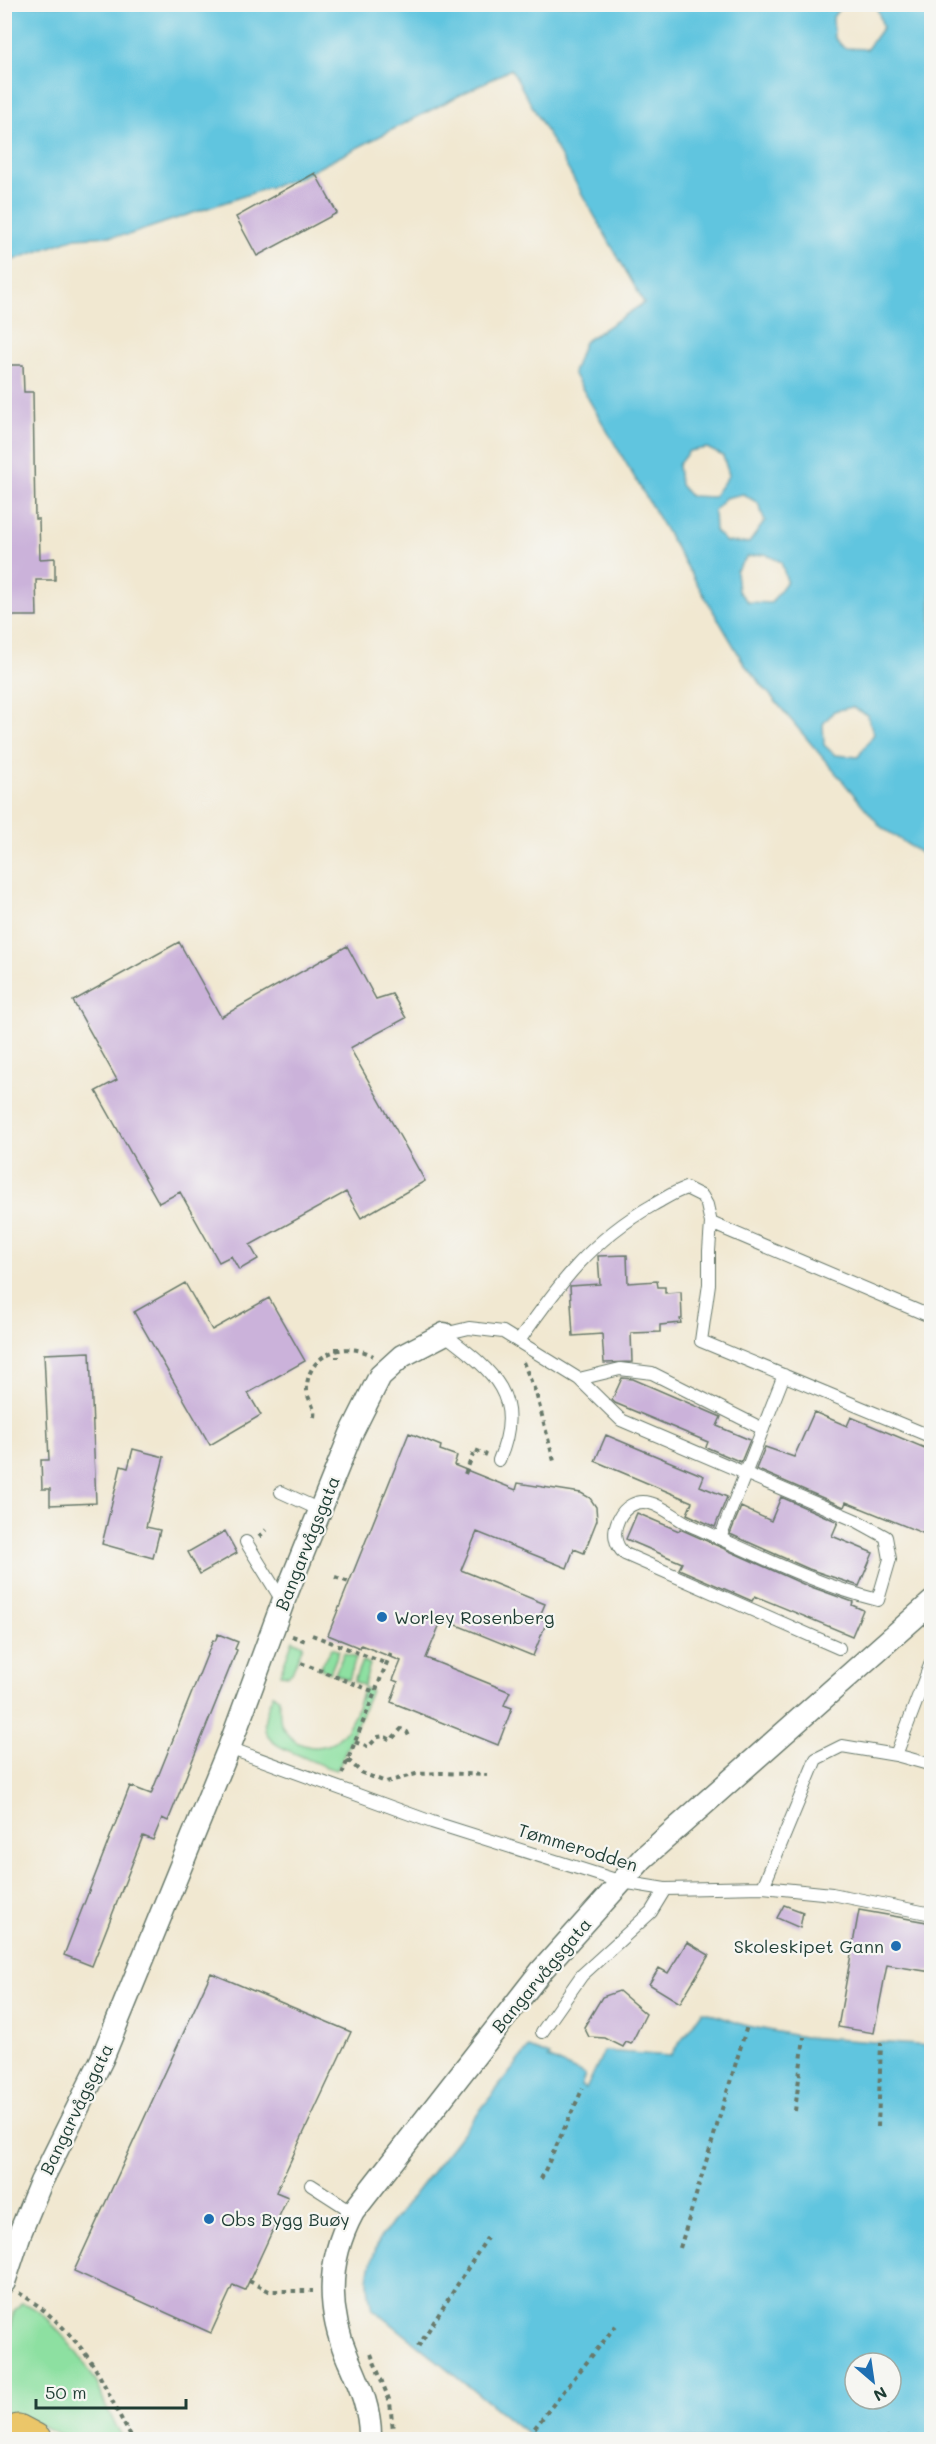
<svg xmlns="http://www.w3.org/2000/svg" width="936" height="2444" font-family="Mali,sans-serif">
  <rect width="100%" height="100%" fill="#f6f6f2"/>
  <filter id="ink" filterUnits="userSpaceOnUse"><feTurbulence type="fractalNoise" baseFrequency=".0167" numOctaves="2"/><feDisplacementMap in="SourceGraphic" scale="12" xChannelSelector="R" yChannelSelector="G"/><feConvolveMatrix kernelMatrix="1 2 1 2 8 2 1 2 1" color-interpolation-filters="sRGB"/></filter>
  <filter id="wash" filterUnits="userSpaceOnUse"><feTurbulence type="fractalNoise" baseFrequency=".008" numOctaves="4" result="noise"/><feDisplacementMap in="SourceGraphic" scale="24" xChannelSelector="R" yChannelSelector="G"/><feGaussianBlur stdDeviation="1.35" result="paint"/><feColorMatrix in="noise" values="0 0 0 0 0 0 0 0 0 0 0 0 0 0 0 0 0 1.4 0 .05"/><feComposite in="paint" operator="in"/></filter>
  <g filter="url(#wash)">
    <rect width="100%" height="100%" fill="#f1e8d1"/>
    <path fill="#8de0a1" stroke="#568e6a" stroke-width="1.5" d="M293 1640 303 1645 292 1672 288 1675 280 1674Z
      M332 1648 339 1651 330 1673 320 1668Z
      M344 1653 356 1657 349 1680 335 1674Z
      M362 1661 370 1664 364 1686 354 1681Z
      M364 1688 371 1691 340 1765 336 1770C324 1767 312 1761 301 1756 264 1741 256 1734 273 1694L279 1699C280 1707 279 1715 281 1723 290 1749 324 1755 342 1735 353 1723 358 1703 364 1688Z
      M21 2303C42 2304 85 2362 95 2380 100 2388 102 2398 106 2406 111 2418 118 2429 124 2439H72L22 2417 5 2439 4 2345H7L15 2310Z"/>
    <path fill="#61c5df" stroke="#40818a" stroke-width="1.5" fill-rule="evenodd" d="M4 5H842L833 17 834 37 844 48 867 49 883 27 877 8 870 5H931V860L881 827 745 665 573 373 584 342 644 303 511 69 300 177 128 235 75 238 5 263ZM707 448 723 456 729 475 713 497 690 496 680 485 678 465 689 451ZM743 494 758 503 765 521 749 543 726 542 715 531 714 511 725 498ZM765 554 781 562 787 581 771 603 748 602 738 591 736 571 747 557ZM852 707 867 715 874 734 858 757 835 755 824 745 823 724 834 711Z
      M703 2011 747 2026 804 2037 931 2046V2439H534L372 2308C364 2279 369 2265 380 2238L529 2048 550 2056 548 2058 585 2075 581 2086 586 2089 604 2051 670 2056ZM855 2363H891V2399H855Z"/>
    <g id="blocks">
      <path fill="#cbb2da" d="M315 173 337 213 257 256 236 217Z
        M4 365H23L24 392H33L35 519H39L40 559 55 558V580H36L37 616H7Z
        M179 942 221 1017 347 946 376 999 392 994 406 1018 350 1048 425 1181 361 1218 346 1192 250 1245 258 1259 239 1270 231 1256 219 1262 180 1192 159 1203 96 1091 117 1080 73 1001Z
        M627 1255 628 1283 657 1281 658 1287H665V1293L681 1292 682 1319H680L681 1323 660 1325V1332L631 1333 632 1362 604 1363 602 1334 573 1336 570 1286 600 1284 598 1256Z
        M185 1283 212 1330 269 1298 305 1361 248 1393 261 1415 210 1445 134 1312Z
        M90 1352 96 1503 50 1505V1489H42L41 1460H49L44 1354Z
        M622 1378 633 1379 721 1417 717 1426 750 1440 741 1462 706 1447 708 1442 615 1403 612 1400Z
        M814 1412 847 1426 851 1417 932 1451V1537L846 1502 844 1507 756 1469 765 1447 794 1457Z
        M409 1433 441 1446 440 1450 457 1456 454 1465 516 1490 518 1483 581 1493 590 1498 596 1507 597 1520 584 1553 574 1549 567 1568 477 1532 461 1570 545 1604 539 1618 547 1621 533 1656 442 1619 426 1658 510 1692 504 1705 512 1708 498 1745 391 1702 398 1682 393 1680 401 1661 361 1645 360 1648 328 1635Z
        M606 1435 704 1476 700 1486 727 1497 715 1527 687 1514 692 1502 595 1461Z
        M133 1449 164 1457 146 1527 160 1530 153 1558 102 1544 121 1466 128 1468Z
        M781 1497 838 1522 832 1536 873 1553 859 1586 809 1569 730 1534 741 1507 771 1521Z
        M637 1513 679 1531 680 1529 803 1584 853 1602 852 1605 863 1610 852 1636 755 1596 752 1601 679 1569 682 1563 626 1539Z
        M225 1531 237 1553 200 1574 188 1552Z
        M218 1634 238 1642 235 1649 237 1650 168 1821 162 1818 153 1840 143 1836 92 1966 64 1955 130 1786 151 1794 213 1640 215 1641Z
        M784 1905 803 1912 800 1928 777 1918Z
        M859 1910 932 1923V1972L887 1965 874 2033 838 2027Z
        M687 1942 709 1955 680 2003 649 1984 659 1968 668 1973Z
        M211 1973 351 2032 276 2192 288 2197 245 2290 233 2285 211 2333 74 2271Z
        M619 1991 646 2014 631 2044 626 2042 623 2047 605 2038 589 2037 584 2027 602 1997Z"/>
    </g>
  </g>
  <g filter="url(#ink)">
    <use href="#blocks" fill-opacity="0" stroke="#68796b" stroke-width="1.5"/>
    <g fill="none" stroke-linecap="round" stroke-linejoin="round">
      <g stroke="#68796b" stroke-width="14">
        <path id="lane" d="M711 1223 932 1317
          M444 1334 469 1328 503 1332 579 1379 621 1420 857 1521 886 1537 890 1559 878 1600C813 1584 752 1552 690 1525 677 1519 665 1507 650 1503 623 1495 602 1536 625 1554L839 1648
          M444 1334C491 1370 527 1395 499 1460
          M519 1341C559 1284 591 1240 653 1205 664 1199 674 1192 686 1188L702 1196 707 1205 711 1223 709 1251V1284L701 1341 932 1437
          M579 1379 620 1369 652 1373 763 1429
          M281 1492 320 1510
          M720 1538 784 1375
          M246 1542 283 1602
          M229 1748 432 1822 622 1882 665 1889 763 1887 832 1894 932 1914
          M896 1755 932 1660
          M763 1887 816 1759 842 1746 896 1755 932 1765
          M542 2032 582 1975 651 1912 665 1889
          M311 2185 353 2212"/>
      </g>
      <g stroke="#68796b" stroke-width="25">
        <path id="street" d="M4 2282 20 2233 41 2182 102 2059 229 1748 283 1602 351 1434 380 1376 402 1356 444 1334
          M370 2440C371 2410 360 2386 348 2359 327 2310 327 2260 353 2212L542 1970 643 1858 932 1602"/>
      </g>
      <g stroke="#68796b" stroke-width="35">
        <path id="highway" d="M18 2431 35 2440"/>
      </g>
      <path stroke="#68796b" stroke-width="4" stroke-dasharray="4.5 4.5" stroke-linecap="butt" d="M337 1347V1358
        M523 1362 536 1393 555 1465
        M314 1417C316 1407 308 1401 307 1391 305 1355 345 1339 373 1356
        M465 1474 475 1450 487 1455
        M259 1537 266 1530
        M335 1577 349 1582
        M312 1635 387 1664
        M292 1636 309 1642
        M301 1663 375 1692
        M355 1742 368 1747 378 1737 384 1736 391 1740 401 1729 407 1732 410 1738
        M348 1760 362 1773 386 1782 416 1774 442 1773 487 1775
        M342 1774 392 1650
        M932 2108 929 2149H932
        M795 2111 804 2037
        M878 2127 881 2043
        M541 2179 583 2088
        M680 2248 747 2026
        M249 2281 269 2291H313
        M19 2293C50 2311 80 2342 98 2373 110 2395 120 2418 133 2440
        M418 2347 487 2238
        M371 2354 390 2402 394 2440
        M529 2435 618 2323
        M887 2440 890 2433"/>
      <use href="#lane" stroke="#fff" stroke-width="12"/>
      <use href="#street" stroke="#fff" stroke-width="22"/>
      <use href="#highway" stroke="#ebc669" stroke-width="33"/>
    </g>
  </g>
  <g fill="#1f6fb2" stroke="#f6f6f2" stroke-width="2">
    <circle cx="382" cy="1617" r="6"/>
    <circle cx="896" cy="1946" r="6"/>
    <circle cx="209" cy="2219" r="6"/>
  </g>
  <g text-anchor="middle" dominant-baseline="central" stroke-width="4.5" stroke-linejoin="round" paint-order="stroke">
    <g font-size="18" fill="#1f3d34" stroke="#f6f6f2">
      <text transform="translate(307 1543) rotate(-68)">Bangarvågsgata</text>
      <text transform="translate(578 1847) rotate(17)">Tømmerodden</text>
      <text transform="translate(541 1975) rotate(-50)">Bangarvågsgata</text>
      <text transform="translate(76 2109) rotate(-64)">Bangarvågsgata</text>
    </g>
    <g font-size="18" fill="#1f3d34" stroke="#f6f6f2" text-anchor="start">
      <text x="394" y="1617">Worley Rosenberg</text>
      <text x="884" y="1946" text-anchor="end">Skoleskipet Gann</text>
      <text x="221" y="2219">Obs Bygg Buøy</text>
    </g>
  </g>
  <rect width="936" height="2444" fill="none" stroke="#f6f6f2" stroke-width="24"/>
  <g transform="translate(873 2381) rotate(151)"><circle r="28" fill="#f6f6f2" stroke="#a0aca6" stroke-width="1.5"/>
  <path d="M0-4.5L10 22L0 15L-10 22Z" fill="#1f6fb2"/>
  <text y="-9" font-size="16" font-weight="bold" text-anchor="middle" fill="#1f3d34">N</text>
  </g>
  <path d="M36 2399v9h150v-9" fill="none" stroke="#1f3d34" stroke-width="3"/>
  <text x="45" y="2399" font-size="18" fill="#1f3d34" stroke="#f6f6f2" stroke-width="4.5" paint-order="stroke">50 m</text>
</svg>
